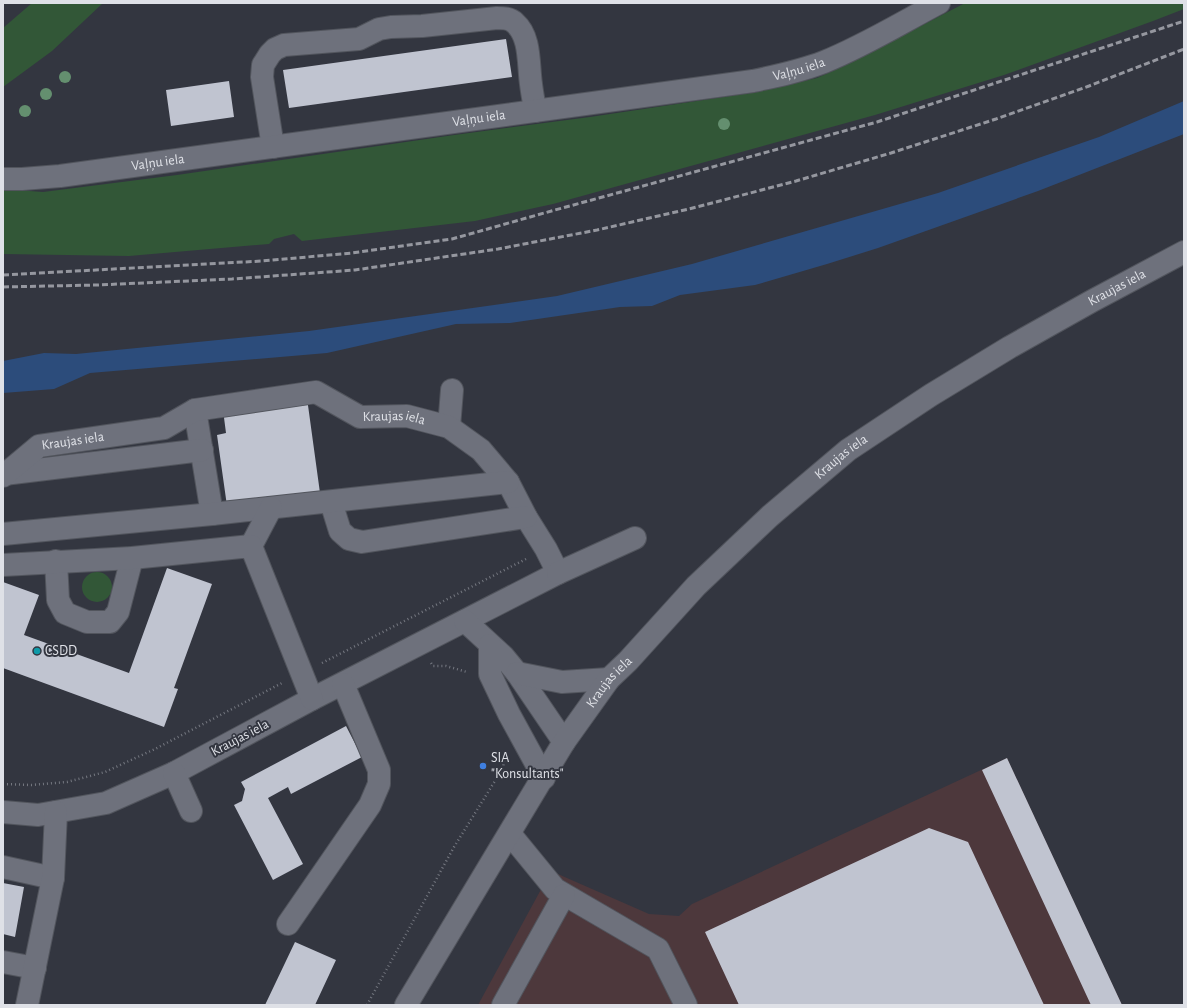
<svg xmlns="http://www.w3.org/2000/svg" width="1187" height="1008" font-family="'Alegreya Sans',sans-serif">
  <rect width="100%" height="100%" fill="#333640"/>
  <path fill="#4d383c" d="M1007 758 1122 1005H478L551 871 649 914 679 916 692 904Z"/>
  <path fill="#325737" d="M32 3H103L52 51 3 87V28Z
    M965 3H1184V9L1153 21 1004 75 875 115 553 204 475 221 302 241 294 234 274 239 269 244 129 256 3 254V189L43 192 177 175 454 135 590 117 757 92 817 78 844 66Z
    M82 587a15 15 0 1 1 30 0a15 15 0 1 1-30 0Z"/>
  <path fill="#2c4c7b" d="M1184 101V134L1038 191 878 248 827 264 755 285 680 295 652 306 620 307 510 323 456 324 327 353 90 373 54 389 3 393V361L44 353 76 354 309 331 557 296 692 264 938 193 1099 137Z"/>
  <path fill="#c0c4d0" d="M506 39 512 77 289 108 283 70Z
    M229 81 234 117 171 126 166 90Z
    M307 398 320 493 227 506 217 435 226 433 223 410Z
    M167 568 212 584 174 688 178 689 164 727 3 668V582L39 595 24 635 129 673Z
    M346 726 362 757 291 794 288 787 268 798 303 864 273 880 234 805 242 801 245 789 241 782Z
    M1007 758 1122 1005H1091L982 770Z
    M929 828 968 842 1044 1005H739L705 932Z
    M3 883 24 887 15 937 3 934Z
    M295 942 336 960 315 1005H265Z"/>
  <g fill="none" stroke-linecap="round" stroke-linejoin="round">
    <g stroke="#52555d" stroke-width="24">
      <g id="minor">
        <path d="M273 147 262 77 263 65 270 54 275 49 284 45 359 39 379 29 391 27 422 26 497 18C503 18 510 18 515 23 531 37 528 64 531 84 532 93 534 102 535 111"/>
        <path id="s1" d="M3 179H22L60 176 753 81C777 76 801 71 824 62 864 46 901 23 939 3"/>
        <path d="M195 410 212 514"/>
        <path d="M449 427 452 390"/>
        <path d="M4 474 202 450"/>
        <path id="s2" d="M3 476 39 446 164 428 195 410 316 392 360 417 407 416 449 427 481 450 508 482 526 517 546 549 558 573 312 699 174 773 106 803 38 815 3 812"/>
        <path d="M331 502 340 531 349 539 362 542 526 517"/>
        <path d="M3 534 212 514 508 482"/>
        <path d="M251 546 271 508"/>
        <path d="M56 561 58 600 65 613 87 622H110L118 612 132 558"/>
        <path d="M3 565 132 558 251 546 312 699"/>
        <path d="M558 573 635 538"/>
        <path d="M465 621 503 656 517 673 564 742"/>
        <path d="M490 645V674L509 714 544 778"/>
        <path d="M517 673 562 682 609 679"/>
        <path d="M174 773 191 811"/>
        <path d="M510 834 555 889 658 949 686 1005"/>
        <path d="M3 867 53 878"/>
        <path d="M288 924 370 805 379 784V770L343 684"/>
        <path d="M3 962 35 968"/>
        <path d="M27 1005 53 878 56 812"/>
        <path id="s3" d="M406 1005 564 742 609 679 628 661 696 586 770 516 848 450 931 395 1010 347 1092 301 1184 252"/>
        <path d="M503 1005 564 895"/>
      </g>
    </g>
    <path stroke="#757880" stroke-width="2.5" stroke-dasharray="1 3" stroke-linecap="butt" d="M322 663 526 559
      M431 663 433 666H446L467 672
      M3 784 31 785 67 782 105 772 155 749 282 683
      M367 1005 454 847 503 768 505 755"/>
    <use href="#minor" stroke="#6e717c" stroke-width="22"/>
    <path stroke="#95979f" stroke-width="3" stroke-dasharray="6 3" stroke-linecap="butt" d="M3 275 262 261 352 253 452 239 555 210 877 122 1184 21
      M3 287 97 285 232 279 355 270 498 249 597 230 689 209 796 181 891 153 996 119 1089 86 1184 49"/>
  </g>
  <g fill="#648f6f">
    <circle cx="65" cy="77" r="6"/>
    <circle cx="46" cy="94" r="6"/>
    <circle cx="25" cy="111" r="6"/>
    <circle cx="724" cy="124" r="6"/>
  </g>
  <circle fill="#0f9aa8" stroke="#333640" stroke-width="1.5" cx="37" cy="651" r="4"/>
  <circle fill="#3f7fe0" stroke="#333640" stroke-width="1.5" cx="483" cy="766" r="4"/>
  <g text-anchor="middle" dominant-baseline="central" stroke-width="4" stroke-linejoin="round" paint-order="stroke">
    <g font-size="14" fill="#dfe1e7" stroke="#333640">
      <text stroke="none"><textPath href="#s1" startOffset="804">Vaļņu iela</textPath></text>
      <text stroke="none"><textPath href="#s1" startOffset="480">Vaļņu iela</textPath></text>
      <text stroke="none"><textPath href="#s1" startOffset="156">Vaļņu iela</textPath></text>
      <text stroke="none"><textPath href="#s3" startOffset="1030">Kraujas iela</textPath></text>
      <text stroke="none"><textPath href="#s2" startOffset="416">Kraujas iela</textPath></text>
      <text stroke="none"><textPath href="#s2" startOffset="81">Kraujas iela</textPath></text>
      <text stroke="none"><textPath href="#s3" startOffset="706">Kraujas iela</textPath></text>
      <text stroke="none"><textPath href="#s3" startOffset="382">Kraujas iela</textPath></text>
      <text transform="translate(240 738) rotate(-28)">Kraujas iela</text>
    </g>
    <g font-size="14" fill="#dfe1e7" stroke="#333640" text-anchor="start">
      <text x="45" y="651">CSDD</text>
      <text x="491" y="758">SIA<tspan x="491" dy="16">"Konsultants"</tspan></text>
    </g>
  </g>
  <rect width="1187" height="1008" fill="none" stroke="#dfe1e7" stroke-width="8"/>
</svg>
